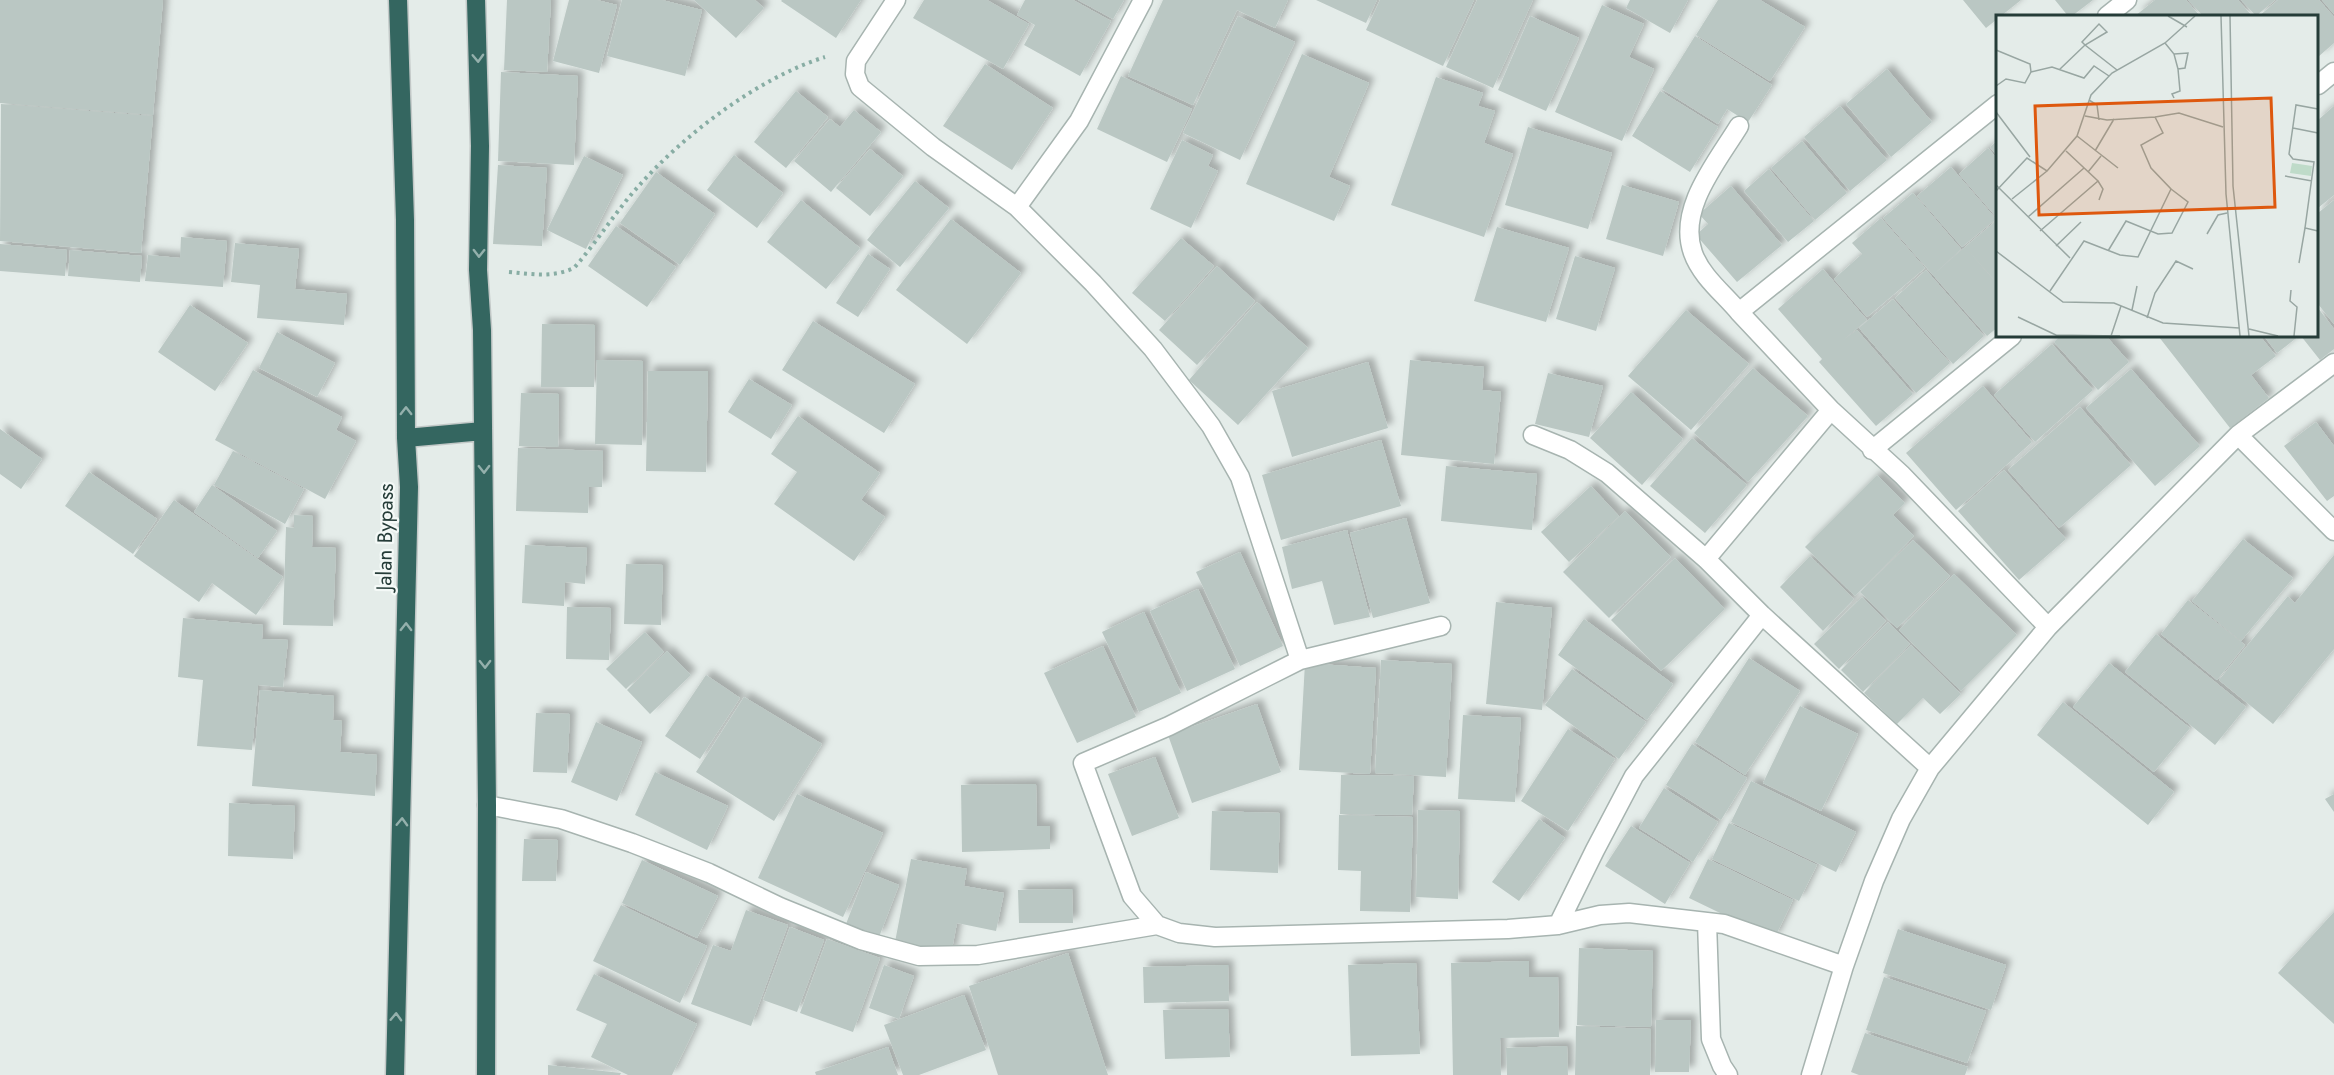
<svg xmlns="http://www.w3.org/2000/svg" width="2334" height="1075" font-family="Jost,sans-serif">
  <defs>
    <filter id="shadow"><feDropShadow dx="5.5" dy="-5.5" stdDeviation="3" flood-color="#0004"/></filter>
  </defs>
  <rect width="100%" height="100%" fill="#e4ece9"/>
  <path fill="#bac7c3" filter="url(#shadow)" d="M0 0H163L153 115 0 103Z
    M507 0H551L547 72 504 70Z
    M569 0H597L617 5 599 73 553 61Z
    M622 0H662L702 10 685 76 607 56Z
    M694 0H755L764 8 736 38Z
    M782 0H861L836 38 781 1Z
    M924 0H987L1029 24 1003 69 913 18Z
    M1025 0H1073L1111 21 1080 76 1024 45 1035 25 1017 15Z
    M1078 0H1124L1113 19Z
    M1163 0H1288L1275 28 1237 10 1193 105 1128 76Z
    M1316 0H1377L1366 23Z
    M1380 0H1474L1443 66 1366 30Z
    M1477 0H1533L1493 88 1446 67Z
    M1630 0H1688L1670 33 1626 8Z
    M1718 0H1760L1805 27 1770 81 1696 35Z
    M1963 0H2021L1986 28Z
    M2055 0H2093L2072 16H2068Z
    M2155 0H2186L2200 16H2135Z
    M2188 0H2238L2252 16H2203Z
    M2241 0H2275L2256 16Z
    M2278 0H2319L2334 17V43L2318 57V16H2259Z
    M2322 0H2334V14Z
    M1602 5 1644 24 1629 57 1654 69 1622 141 1555 112Z
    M1238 16 1295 42 1240 160 1183 133Z
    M1530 16 1579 38 1546 111 1498 90Z
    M1695 36 1772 85 1748 122 1727 109 1718 124 1662 89Z
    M1302 54 1369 83 1329 177 1350 186 1334 221 1246 184Z
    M985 64 1053 108 1012 170 943 126Z
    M1887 69 1932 122 1891 157 1846 104Z
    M501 72 578 76 574 165 498 161Z
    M1121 76 1192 109 1167 162 1097 129Z
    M1436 77 1483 93 1478 106 1495 111 1484 143 1513 154 1484 237 1391 205Z
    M796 91 828 117 786 168 754 142Z
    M1660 91 1718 127 1690 172 1632 136Z
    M1 104 153 116 141 253 0 241Z
    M1840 106 1887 160 1850 191 1804 137Z
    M2334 106V195L2318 208V120Z
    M854 110 881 132 831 192 794 161 830 119 840 127Z
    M1528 127 1612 153 1588 229 1505 205Z
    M1182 140 1213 155 1208 166 1218 171 1191 228 1150 209Z
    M1998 140V157L1990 147Z
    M1802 141 1847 193 1815 220 1771 168Z
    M1988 148 1998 160V219L1959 174Z
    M870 149 903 176 870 216 836 188Z
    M734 155 783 193 757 228 707 190Z
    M584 156 623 175 586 249 547 230Z
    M498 165 547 168 542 246 493 244Z
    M1951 167 1996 219 1962 247 1917 196Z
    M1769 169 1814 221 1788 242 1744 191Z
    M656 172 715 214 680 265 620 223Z
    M915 181 949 208 900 267 867 240Z
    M1622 185 1679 202 1663 256 1606 239Z
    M1731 186 1782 245 1737 282 1696 235 1708 224 1699 214Z
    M1913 193 1961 249 1933 275 1883 218Z
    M801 200 860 248 826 289 767 242Z
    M2334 200V324L2318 304V213Z
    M1881 218 1925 268 1867 317 1834 279 1862 254 1852 243Z
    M951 219 1021 273 967 344 896 290Z
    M1997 220 1998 221V284L1965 247Z
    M616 226 676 267 647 307 588 266Z
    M1497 227 1569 248 1546 322 1474 301Z
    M181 237 227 241 223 287 145 281 148 255 180 258Z
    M1181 238 1214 266 1165 321 1132 293Z
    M235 243 299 249 295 289 347 294 344 325 257 318 260 285 231 282Z
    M0 244 67 250 65 276 0 271Z
    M1965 247 1998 285V327L1987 336 1933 275Z
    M70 250 142 256 140 282 68 276Z
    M868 254 890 269 858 317 836 303Z
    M1575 256 1615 268 1596 331 1556 319Z
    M1217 266 1255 301 1197 365 1159 330Z
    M1823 269 1867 320 1843 340 1857 330 1913 394 1876 426 1819 362 1822 359 1778 309Z
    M1926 270 1984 336 1953 364 1895 298Z
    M1893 299 1950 363 1916 393 1859 328Z
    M1257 302 1308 348 1238 425 1189 380Z
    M190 305 248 343 215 391 158 352Z
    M2318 308 2334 329V349L2320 360 2301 336H2318Z
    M1686 310 1749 364 1691 430 1628 376Z
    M813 321 915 384 884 433 782 370Z
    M542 324 595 325 594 387H541Z
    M277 332 335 363 317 397 259 368Z
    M2060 336H2106L2129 362 2098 390 2054 342Z
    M2161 336H2260L2276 356 2251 375 2269 398 2230 428 2159 337Z
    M2264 336H2299L2277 353Z
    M2052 344 2093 390 2035 442 1994 395Z
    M597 360 643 361 642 445 595 444Z
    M1410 360 1484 367 1482 390 1501 392 1494 464 1401 455Z
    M1368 362 1388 428 1292 457 1272 391Z
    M1753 368 1808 416 1748 482 1694 433Z
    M2131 369 2200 446 2155 486 2086 408Z
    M253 370 342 417 336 430 356 441 325 499 215 440Z
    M648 371H708L706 472 646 471Z
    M1548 373 1603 386 1589 437 1535 424Z
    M749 379 792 405 771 439 728 412Z
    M1983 386 2032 442 1956 510 1906 453Z
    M1631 392 1683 439 1642 485 1590 438Z
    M521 393 559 394 558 447 519 446Z
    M2080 407 2131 465 2059 528 2008 470Z
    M798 416 880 473 861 500 885 517 854 561 774 504 797 472 771 454Z
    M2316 422 2334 446V496L2327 501 2284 446Z
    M0 429 42 459 21 489 0 474Z
    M1692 438 1747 485 1705 533 1650 486Z
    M1381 440 1401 506 1281 540 1262 475Z
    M518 448 603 451 602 487H589L588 513 516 511Z
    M233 451 304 489 285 524 214 485Z
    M1446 466 1537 474 1532 530 1441 521Z
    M2004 470 2066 539 2019 580 1958 511Z
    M89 472 157 519 133 554 65 506Z
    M1877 475 1905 503 1893 515 1914 536 1855 596 1805 547Z
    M212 485 277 531 258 558 194 512Z
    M1591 486 1619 516 1569 562 1541 532Z
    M174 500 283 577 256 615 212 583 199 602 134 556Z
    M1625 511 1671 557 1609 618 1563 572Z
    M294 515 313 516 312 547 336 548 333 626 283 625 286 527 294 528Z
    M1406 518 1430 603 1373 618 1350 533Z
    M1347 530 1370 617 1334 625 1322 581 1292 589 1282 547Z
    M2243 539 2293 578 2241 641 2192 601Z
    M1913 540 1950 576 1897 628 1860 592Z
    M525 545 587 548 585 584 565 582 564 606 522 603Z
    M1240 552 1283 646 1240 666 1196 572Z
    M2334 555V649L2273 724 2219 680 2288 596 2295 603Z
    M1810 556 1854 599 1823 631 1780 587Z
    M1675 558 1725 609 1661 671 1611 620Z
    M626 564 663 565 661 625 624 624Z
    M1954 574 2017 635 1961 691 1899 630Z
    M1198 589 1235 669 1187 691 1150 611Z
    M1862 597 1886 621 1839 669 1814 644Z
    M2188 600 2245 645 2217 680 2161 634Z
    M1496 602 1552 608 1542 710 1486 704Z
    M567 607 611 608 609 660 566 659Z
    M1144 612 1181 693 1139 712 1102 632Z
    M183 618 263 625 262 639 288 640 283 687 258 685 252 750 197 746 203 680 178 677Z
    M1584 619 1673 684 1647 720 1558 655Z
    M1888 622 1910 644 1863 692 1841 670Z
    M645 632 664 652 626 689 606 669Z
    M2156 634 2246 707 2215 745 2125 672Z
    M1911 645 1961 694 1940 714 1923 698 1897 724 1864 693Z
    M1103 646 1136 717 1077 743 1044 673Z
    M667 651 691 675 650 714 627 690Z
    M1749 658 1800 691 1745 775 1695 742Z
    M1381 660 1452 664 1446 777 1375 773Z
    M1305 663 1376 668 1370 774 1299 770Z
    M2109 663 2190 728 2154 772 2073 707Z
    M1572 669 1646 722 1619 759 1545 705Z
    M706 675 740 698 700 759 665 736Z
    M260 690 334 696 333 720 342 721 340 752 377 755 375 796 252 786Z
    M744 697 822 744 774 821 696 772Z
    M2063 702 2174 792 2148 825 2037 735Z
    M1257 704 1281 772 1192 803 1168 735Z
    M1800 706 1858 734 1821 811 1763 783Z
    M536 713 570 714 567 773 533 772Z
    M1463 715 1521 718 1515 802 1458 799Z
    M596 722 642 742 617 801 571 782Z
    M1568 729 1615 759 1568 831 1521 801Z
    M1692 744 1747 778 1721 820 1666 785Z
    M1155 757 1179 818 1132 836 1108 774Z
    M655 772 728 806 707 850 635 815Z
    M1341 775 1414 776 1412 815 1340 814Z
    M1751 781 1856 832 1836 872 1731 822Z
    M1036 784 1037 826H1050V849L962 852 961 785Z
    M1664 788 1718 822 1693 862 1639 828Z
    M797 794 883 833 843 917 758 878Z
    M2334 794V812L2325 799Z
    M229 803 295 806 293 859 228 856Z
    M1418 810 1460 811 1458 899 1416 897Z
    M1212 811 1280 813 1278 873 1210 870Z
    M1339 815 1413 817 1410 912 1360 911 1361 871 1338 870Z
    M1539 819 1565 838 1519 901 1492 882Z
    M1729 823 1817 865 1799 901 1712 859Z
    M1631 826 1690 863 1665 904 1605 866Z
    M524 839 558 840 556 881H522Z
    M911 859 967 869 964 886 1004 893 996 931 957 923 951 954 895 942Z
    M1708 859 1793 900 1774 939 1689 898Z
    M642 860 718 896 697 938 622 903Z
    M866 872 899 885 879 937 846 924Z
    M1072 889 1073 923H1019L1018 890Z
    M621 905 707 946 680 1003 593 961Z
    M746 910 788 925 751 1026 691 1004 713 945 731 951Z
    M2334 912V1024L2278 973Z
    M790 927 824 940 797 1012 763 1000Z
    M1898 929 2006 965 1991 1010 1883 973Z
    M827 939 880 958 853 1032 800 1013Z
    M1579 948 1653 951 1651 1027 1577 1025Z
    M1068 953 1108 1075H998L969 986Z
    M1529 961V977H1558L1559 1037 1500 1038 1501 1075H1453L1451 963Z
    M1416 963 1420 1054 1351 1056 1348 965Z
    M884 965 914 976 899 1019 869 1008Z
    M1228 965 1229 1001 1144 1003 1143 967Z
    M594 974 697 1024 672 1075H628L591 1057 607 1024 576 1010Z
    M1884 977 1986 1011 1967 1063 1866 1030Z
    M964 995 986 1050 919 1075H903L884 1025Z
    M1228 1009 1230 1057 1165 1059 1163 1010Z
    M1656 1020H1691L1689 1072H1655Z
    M1576 1026 1651 1029 1650 1075H1575Z
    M1865 1033 1968 1067 1965 1075H1859L1851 1072Z
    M1567 1046 1568 1075H1507L1506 1048Z
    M888 1047 898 1075H816L815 1072Z
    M548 1065 621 1073 620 1075H548Z"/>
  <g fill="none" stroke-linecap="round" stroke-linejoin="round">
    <g stroke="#a7b4b0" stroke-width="21">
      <path id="minor" d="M896 0 856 61 855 74 860 87 933 147 1017 207
        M1143 0 1079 121 1017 207 1093 283 1153 349 1211 426 1240 477 1300 660 1169 726 1083 763 1132 896 1157 925 1179 933 1215 937 1508 929 1558 925 1600 915 1629 913 1724 924 1844 966
        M2107 16 2127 0
        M2318 85 2334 72
        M1998 104 1739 312 1831 410 1902 475 2048 627
        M1739 126C1717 162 1677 209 1693 253 1701 276 1724 294 1739 312
        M1533 435 1570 450 1607 473 1706 559 1762 615 1930 768
        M2238 435 2334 363
        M1872 450 2012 336
        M1706 559 1831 410
        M1300 660 1441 626
        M487 805 561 819 632 843 709 873 780 907 861 940 919 956 978 955 1157 925
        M1707 922 1711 1039 1722 1066 1728 1075
        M1558 925 1595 850 1634 776 1762 615
        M1811 1075 1844 966 1874 881 1901 819 1930 768 2048 627 2238 435 2334 531"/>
    </g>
    <g stroke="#c2c8c7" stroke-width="21">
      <path id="highway" d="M476 0 480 146 478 270 482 330 487 805 486 1075
        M406 438 483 431
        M395 1075 409 487 406 438 405 220 398 0"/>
    </g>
    <path stroke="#88ada4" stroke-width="4" stroke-dasharray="3 4.5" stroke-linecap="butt" d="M509 272C532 274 552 278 574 268 596 243 614 214 636 189 683 135 758 78 825 57"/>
    <use href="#minor" stroke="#fff" stroke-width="18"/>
    <use href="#highway" stroke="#346660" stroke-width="18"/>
  </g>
  <defs><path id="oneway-chevron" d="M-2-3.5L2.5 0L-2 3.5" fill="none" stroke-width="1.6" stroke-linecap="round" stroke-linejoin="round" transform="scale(1.5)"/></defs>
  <g stroke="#94b0ac">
    <use href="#oneway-chevron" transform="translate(478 58) rotate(88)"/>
    <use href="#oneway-chevron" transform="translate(479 253) rotate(91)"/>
    <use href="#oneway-chevron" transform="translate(406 411) rotate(-90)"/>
    <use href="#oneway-chevron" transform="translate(484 469) rotate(89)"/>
    <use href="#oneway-chevron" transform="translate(406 627) rotate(-89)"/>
    <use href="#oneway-chevron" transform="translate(485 664) rotate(89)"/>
    <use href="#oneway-chevron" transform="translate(402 822) rotate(-88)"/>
    <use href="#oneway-chevron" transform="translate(396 1017) rotate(-88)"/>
  </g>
  <g text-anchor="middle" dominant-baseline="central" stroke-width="4.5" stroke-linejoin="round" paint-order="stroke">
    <g font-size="21" fill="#253c38" stroke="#f4f9f7">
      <text transform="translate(385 537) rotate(-89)">Jalan Bypass</text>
    </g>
  </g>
  <g transform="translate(1996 15)">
    <rect width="322" height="322" fill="#e4ece9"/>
    <path d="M296 148 316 151 315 161 294 158Z" fill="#bfdbc9"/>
    <path fill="none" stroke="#98a6a2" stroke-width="1.5" d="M172 1 191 12M225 1 230 179 244 321M234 1 237 171 253 321M169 28 178 39 182 54 184 76 176 79 178 83M0 35 34 49 35 57M178 39 192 38 189 53 182 54M63 55 89 30 111 17 103 9 86 27 89 30 121 55M0 71 10 64 29 68 35 57 56 52 88 63 98 51 113 61M93 85 101 90 103 105M322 94 300 90 293 139 297 144 318 147 309 213 322 216M0 97 34 142M159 102 183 98 227 112M297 113 322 118M81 121 122 153M99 136 118 104M92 157 105 141M289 161 316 166M102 166 107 174 103 185M0 170 74 243M0 176 31 143 51 156 81 121 95 80 116 58 169 28 199 1M16 184 51 156M32 202 88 153M44 216 102 166 70 136M211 219 222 200 231 198M60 231 85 207M0 236 67 287 118 288 167 308 243 313M112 236 130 206 162 219 176 218 192 187 175 174M303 248 309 213M295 275 294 286 301 292 298 321M54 276 88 226 124 240 142 242 175 174 155 153 145 130 167 118 159 102 111 105 89 101M136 295 141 271M22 302 62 321M151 303 159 278 180 246 197 254M253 314 282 321M60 320 124 321M115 321 125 291"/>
    <path fill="#de580e" fill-opacity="0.15" stroke="#de580e" stroke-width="3" d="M275 83 279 192 43 200 39 91Z"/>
    <rect width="322" height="322" fill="none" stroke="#253c38" stroke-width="3"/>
  </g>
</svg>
